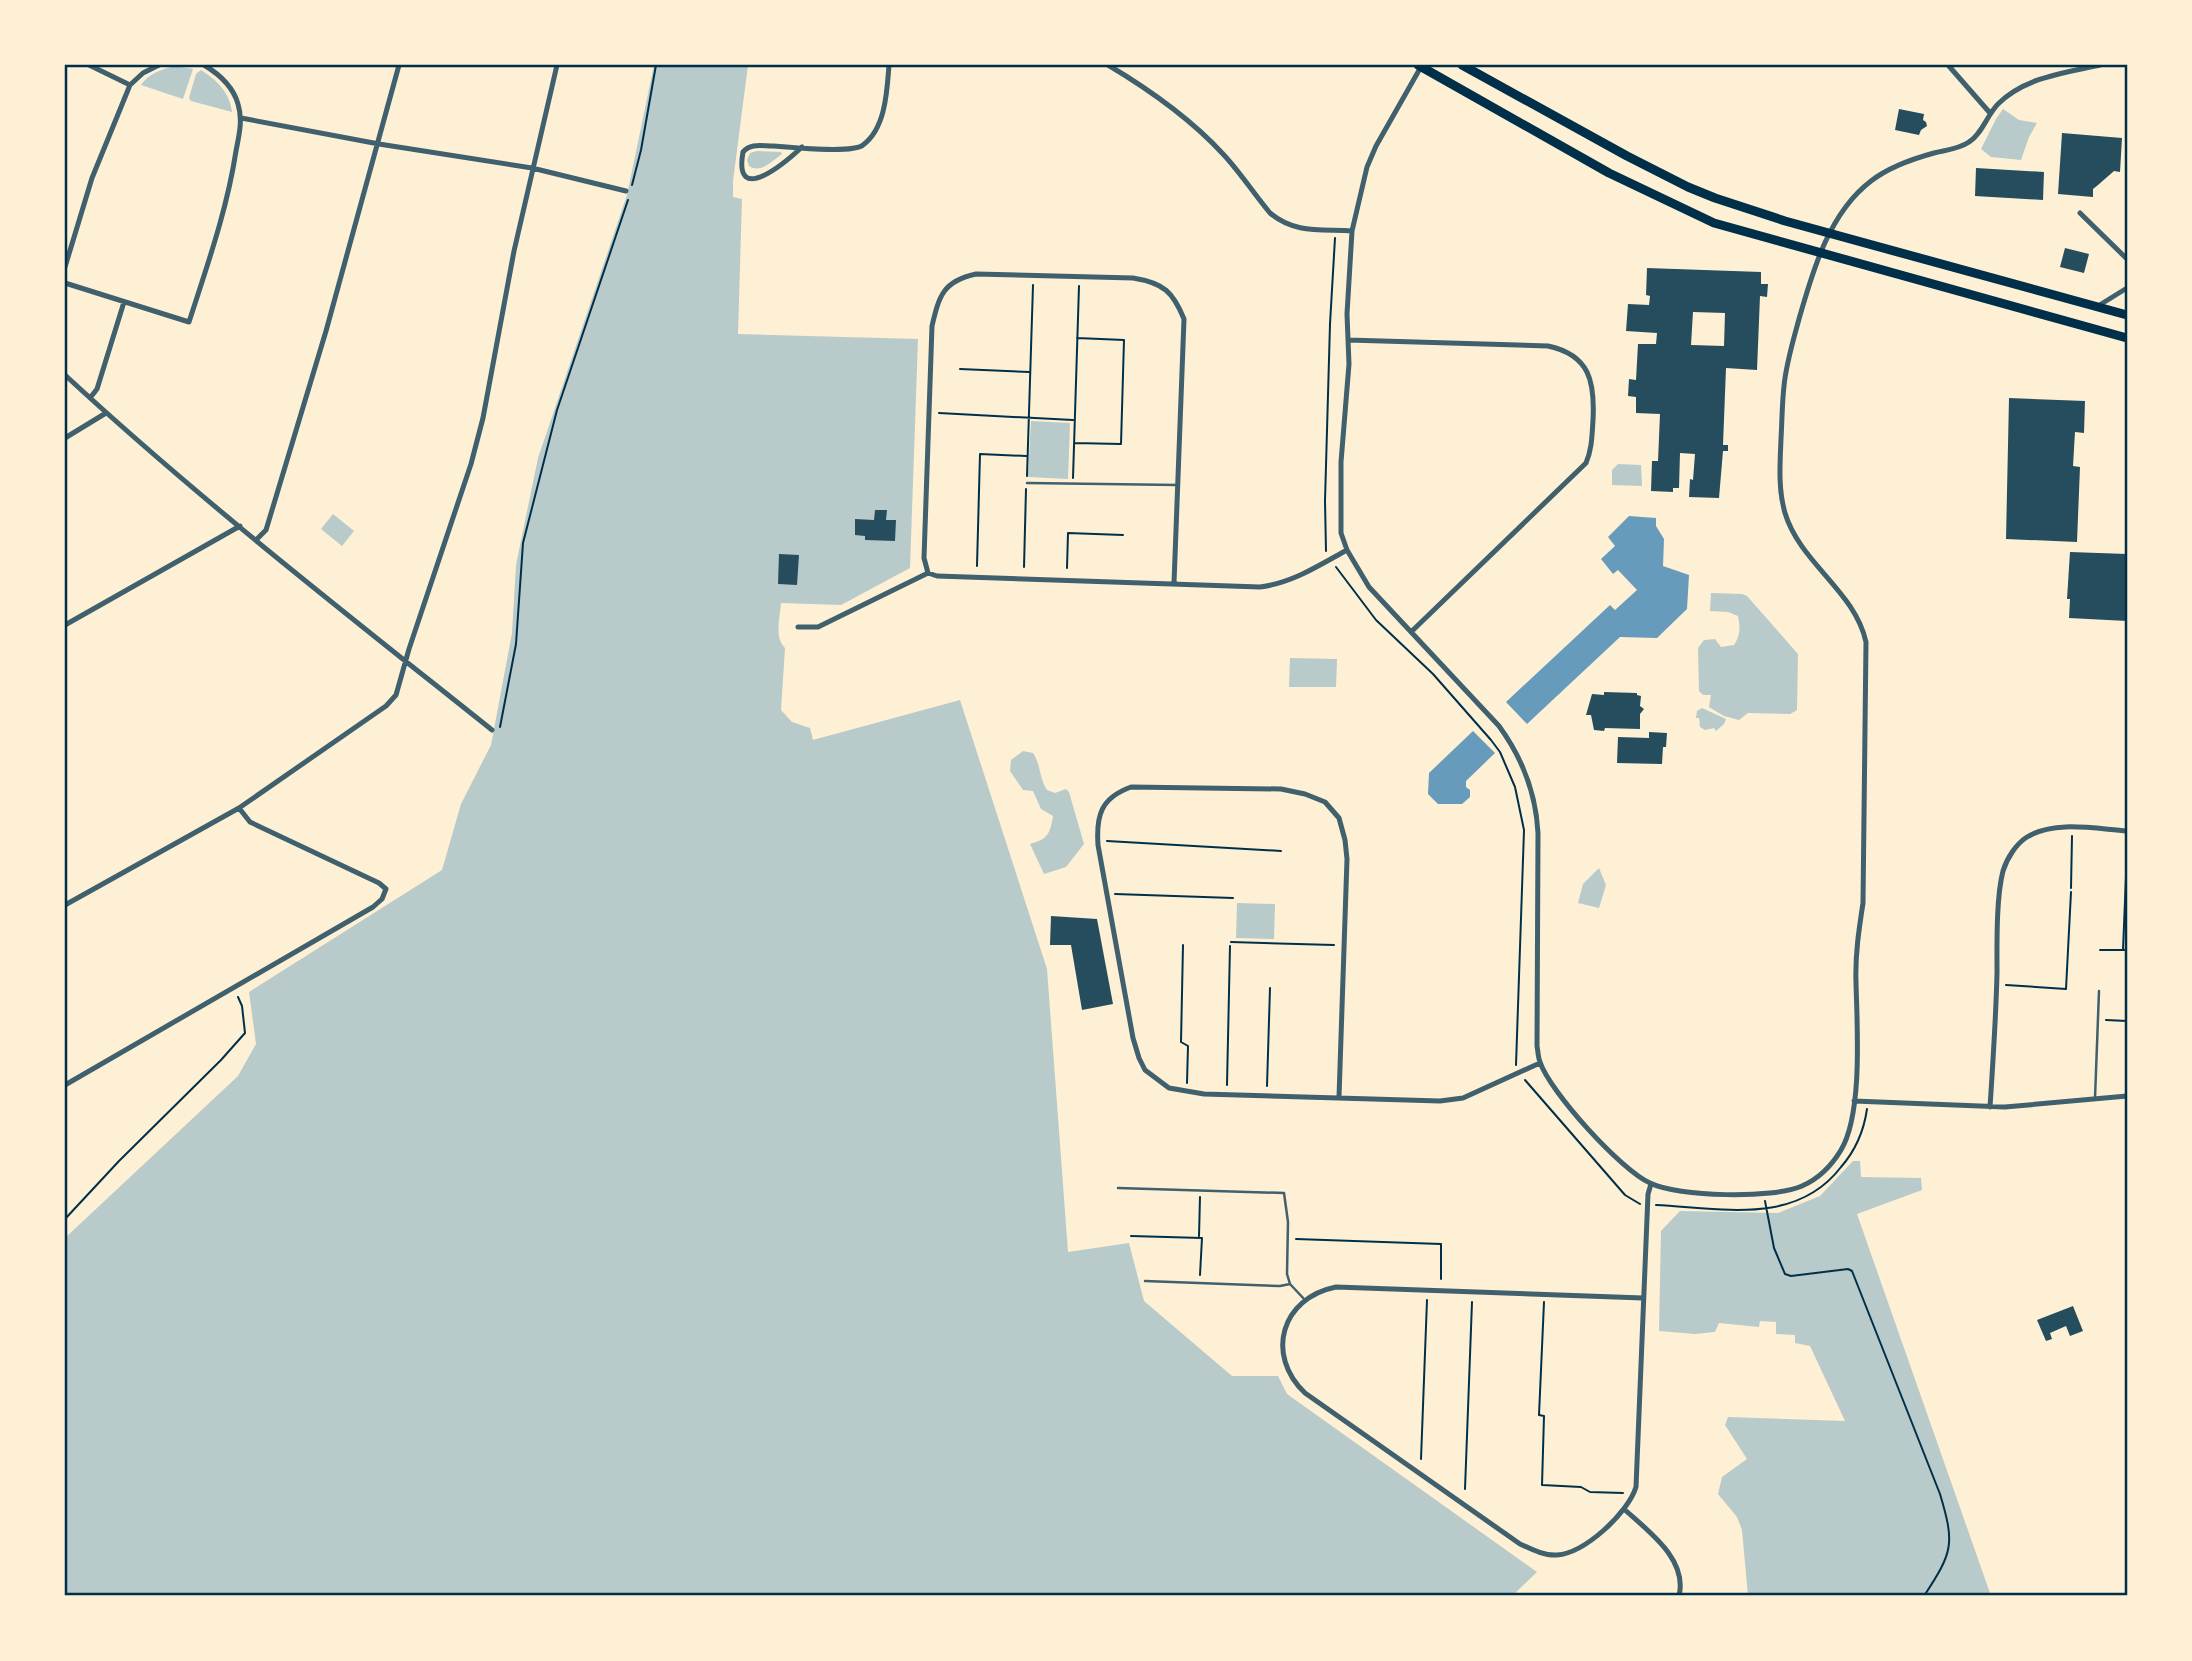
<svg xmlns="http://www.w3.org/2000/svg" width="2192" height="1661" font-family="'Noto Sans',sans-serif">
  <rect width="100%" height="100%" fill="#fdf0d5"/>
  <path fill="#b9caca" d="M654 65H748L733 181V197L742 199 738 334 918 339 910 568 841 605 781 603C780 618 774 637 785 648L781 710 792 722 810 728 813 740 960 700 1047 969 1068 1252 1129 1243 1144 1301 1232 1376H1278L1287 1394 1537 1572 1512 1596H65V1238L238 1076 256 1044 249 992 442 870 461 804 491 745 512 633 516 565 538 458 627 195Z
    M175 66 193 69 183 99 141 85C148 74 162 69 175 66Z
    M201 70C217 80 230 93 232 112L191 101 189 98 196 74Z
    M2003 109 2019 120 2037 123 2029 137 2021 160 1991 157 1981 149 1996 119Z
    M757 151 781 152 782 154C772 161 761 174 749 166L747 160 750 153Z
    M1031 421 1070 423 1068 479 1028 477Z
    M1618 464 1641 465 1642 486 1612 485V470Z
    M333 514 354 531 342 546 321 529Z
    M1711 593 1742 594 1747 596 1798 654 1797 710 1790 714 1748 713 1739 720 1724 716 1709 707 1711 695H1703L1699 691 1698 648 1704 640 1715 639 1721 647 1734 645C1741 634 1740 628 1738 616L1728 612 1710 611Z
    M1290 658 1337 659 1336 687H1289Z
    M1702 708 1726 719 1724 724 1716 731 1714 728 1705 730 1700 727 1699 718H1696L1697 711Z
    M1023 751 1033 753C1041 765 1039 778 1047 790L1055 793 1066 789 1069 792 1084 844 1066 867 1044 874 1030 844C1048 839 1050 834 1053 816L1041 809 1033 791 1023 790 1010 771 1011 760Z
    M1599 868 1606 885 1599 908 1578 903 1583 884Z
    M1237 903 1275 904 1274 939 1236 938Z
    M1853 1161H1860L1861 1177 1921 1178 1922 1190 1857 1214 1991 1596H1748L1742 1530 1737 1517 1718 1494 1722 1477 1747 1459 1725 1425 1728 1417 1845 1421 1810 1346 1795 1343V1335L1776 1334V1322L1760 1321 1759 1327 1719 1323 1715 1332 1695 1334 1659 1331 1661 1231 1680 1211 1778 1213 1820 1196Z"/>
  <path fill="#669bbc" d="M1629 516 1656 518V526L1664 539 1663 566 1689 575 1687 609 1657 638 1620 637 1527 724 1506 702 1610 605 1615 610 1637 590 1618 570 1613 574 1601 559 1615 546 1608 537Z
    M1473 731 1495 753 1466 781V787L1470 790V797L1462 804H1438L1428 794 1429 773Z"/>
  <path fill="#264d5e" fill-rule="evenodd" d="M1899 109 1924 114 1923 120 1926 122 1927 126 1921 130 1919 135 1895 130Z
    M2062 133 2122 138 2120 172 2114 171 2098 185 2093 189V197L2058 194Z
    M1976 168 2044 172 2043 200 1975 196Z
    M2065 248 2089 254 2084 273 2060 267Z
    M1647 268 1761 272V284H1768L1767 297 1760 296 1757 370 1726 368 1723 445H1728V451H1723L1719 498 1689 497 1690 479 1693 480 1695 454 1680 453 1679 488H1673V492L1651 491 1652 461H1658L1660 414 1636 413V397L1628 396 1629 379 1636 380 1638 344H1656L1657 333 1626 331 1628 304 1649 305 1650 296 1646 295ZM1693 312 1725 313 1724 346 1691 345Z
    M2009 398 2085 401 2084 433 2075 432 2073 466 2080 467 2077 542 2006 539Z
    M875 510H887L886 520H896L895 541 865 540V536L855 535V519L874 520Z
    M2070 552 2127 554V621L2069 618 2070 599H2067Z
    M779 554 799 555 797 585 778 584Z
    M1604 692 1637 693V695L1641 696 1640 706 1644 709 1640 714V729L1605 728 1604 731 1594 730 1591 715H1586L1592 694 1604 695Z
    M1649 732 1667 733 1666 747H1663L1662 764 1617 763 1618 737 1649 738Z
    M1051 916 1097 919 1113 1004 1082 1010 1071 945H1050Z
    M2073 1306 2083 1331 2070 1336 2066 1326 2050 1333 2052 1339 2046 1341 2037 1320Z"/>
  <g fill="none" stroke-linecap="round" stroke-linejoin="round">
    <path stroke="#003049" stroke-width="2" d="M632 185 641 150 656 65
      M960 369 1029 372
      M939 413 1073 420
      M1074 443 1121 444 1124 340 1077 338
      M1027 476 1033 285
      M1073 478 1079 286
      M1326 551 1325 501 1330 324 1335 238
      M977 566 980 454 1026 456
      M1024 567 1026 489
      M1336 567 1376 620 1433 674 1491 740 1500 752 1515 787 1524 830 1516 1065
      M1067 568 1068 533 1123 535
      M500 727 516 644 523 543 557 410 628 200
      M1107 841 1281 851
      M2071 888 2072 836
      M1115 894 1233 898
      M1231 942 1334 945
      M1183 945 1181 1042 1188 1046 1187 1083
      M2100 950H2127
      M2123 950 2127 852
      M2006 985 2066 989 2071 892
      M2106 1020 2127 1021
      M1525 1080 1625 1195 1640 1204
      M1227 1085 1230 946
      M1267 1086 1270 988
      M1765 1201 1774 1248 1785 1274 1791 1276 1848 1269 1852 1271 1940 1494C1955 1544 1953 1552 1924 1596
      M1656 1205C1721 1208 1796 1226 1841 1167 1855 1151 1864 1130 1867 1109
      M65 1219 119 1161 221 1060 245 1033 242 1006 238 997
      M1131 1236 1202 1238 1200 1275
      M1199 1236 1200 1197
      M1296 1239 1441 1244V1279
      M1544 1302 1539 1415 1544 1416 1542 1485 1581 1487 1590 1492 1623 1493
      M1421 1459 1427 1300
      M1465 1489 1472 1302"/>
    <path stroke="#3f606c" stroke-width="2.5" d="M1027 483 1178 485
      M2095 1098 2099 991
      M1118 1188 1284 1193 1288 1222 1287 1274 1290 1284 1305 1300
      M1145 1281 1280 1286 1290 1284"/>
    <path stroke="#3f606c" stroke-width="5" d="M89 65 130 85
      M1108 65C1150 90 1190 118 1223 154 1240 172 1254 194 1270 213 1295 234 1321 229 1352 231
      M1422 65 1376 146 1367 167 1352 231 1347 314 1349 364 1341 462V533L1347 550 1369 587 1499 726C1523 759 1536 793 1538 833L1537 1046C1538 1051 1538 1057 1540 1062 1550 1092 1621 1170 1650 1183 1678 1197 1773 1199 1802 1186 1818 1179 1832 1165 1841 1150 1863 1113 1857 1026 1856 982 1855 955 1859 929 1863 903L1866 642C1855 591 1800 563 1785 513 1778 489 1780 464 1781 439 1782 422 1782 404 1784 386 1786 364 1793 341 1799 319 1813 270 1829 213 1871 181 1889 167 1912 159 1934 153 1946 150 1959 149 1969 142 1982 134 1987 115 1998 104 2025 77 2065 73 2100 65
      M1948 65 1990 113
      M241 118 379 144 532 168 626 191
      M802 147C787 161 733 208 743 152 751 143 761 146 773 146 789 147 852 154 863 145 886 128 887 90 889 65
      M2080 213 2127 259
      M65 267 92 178 130 85 143 73 159 65
      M65 283 189 322C207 266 227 210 236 151 239 135 243 120 238 104 233 86 219 74 204 65
      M2098 306 2127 288
      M1348 340 1548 346C1590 355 1595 382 1593 420 1592 435 1592 449 1586 463L1411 632
      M65 375C200 500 348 615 492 730
      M90 398 97 389 124 302
      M65 438 106 413
      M257 539 266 530 326 331 399 65
      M928 573 924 558 932 326C939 296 943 281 976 274L1133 278C1164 283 1173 292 1184 319L1174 583
      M65 625 240 526
      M798 627H818L928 573 937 576 1260 587C1292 583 1318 566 1347 550
      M65 905 239 808 386 706 396 695 409 649 471 464 483 418 514 251 557 65
      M65 1085 373 907 382 899 386 889 379 883 250 822 239 808
      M1339 1097 1347 859 1345 840 1339 818 1325 802 1305 794 1281 789 1131 787C1101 798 1096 815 1098 845L1133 1038 1139 1058 1145 1070 1169 1088 1204 1094 1440 1101 1463 1098 1540 1063
      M1854 1101 2005 1107 2127 1096
      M1990 1107C1993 1062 1996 1017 1997 973 1997 945 1996 898 2003 871 2007 858 2016 844 2027 837 2055 820 2096 829 2127 831
      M1643 1298 1336 1287C1281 1298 1265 1355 1305 1393L1520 1544C1531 1549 1545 1556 1557 1555 1585 1553 1628 1513 1636 1487L1648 1194 1651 1184
      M1624 1509C1648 1531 1688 1559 1679 1596"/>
    <path stroke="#003049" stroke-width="9" d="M1418 65 1609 173 1714 223 2127 338
      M1462 65 1627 156 1688 187 1715 198 1785 221 2127 315"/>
  </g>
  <rect width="2192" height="1661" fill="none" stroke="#fdf0d5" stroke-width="133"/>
  <rect x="66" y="66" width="2060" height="1528" fill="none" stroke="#003049" stroke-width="2.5"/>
</svg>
